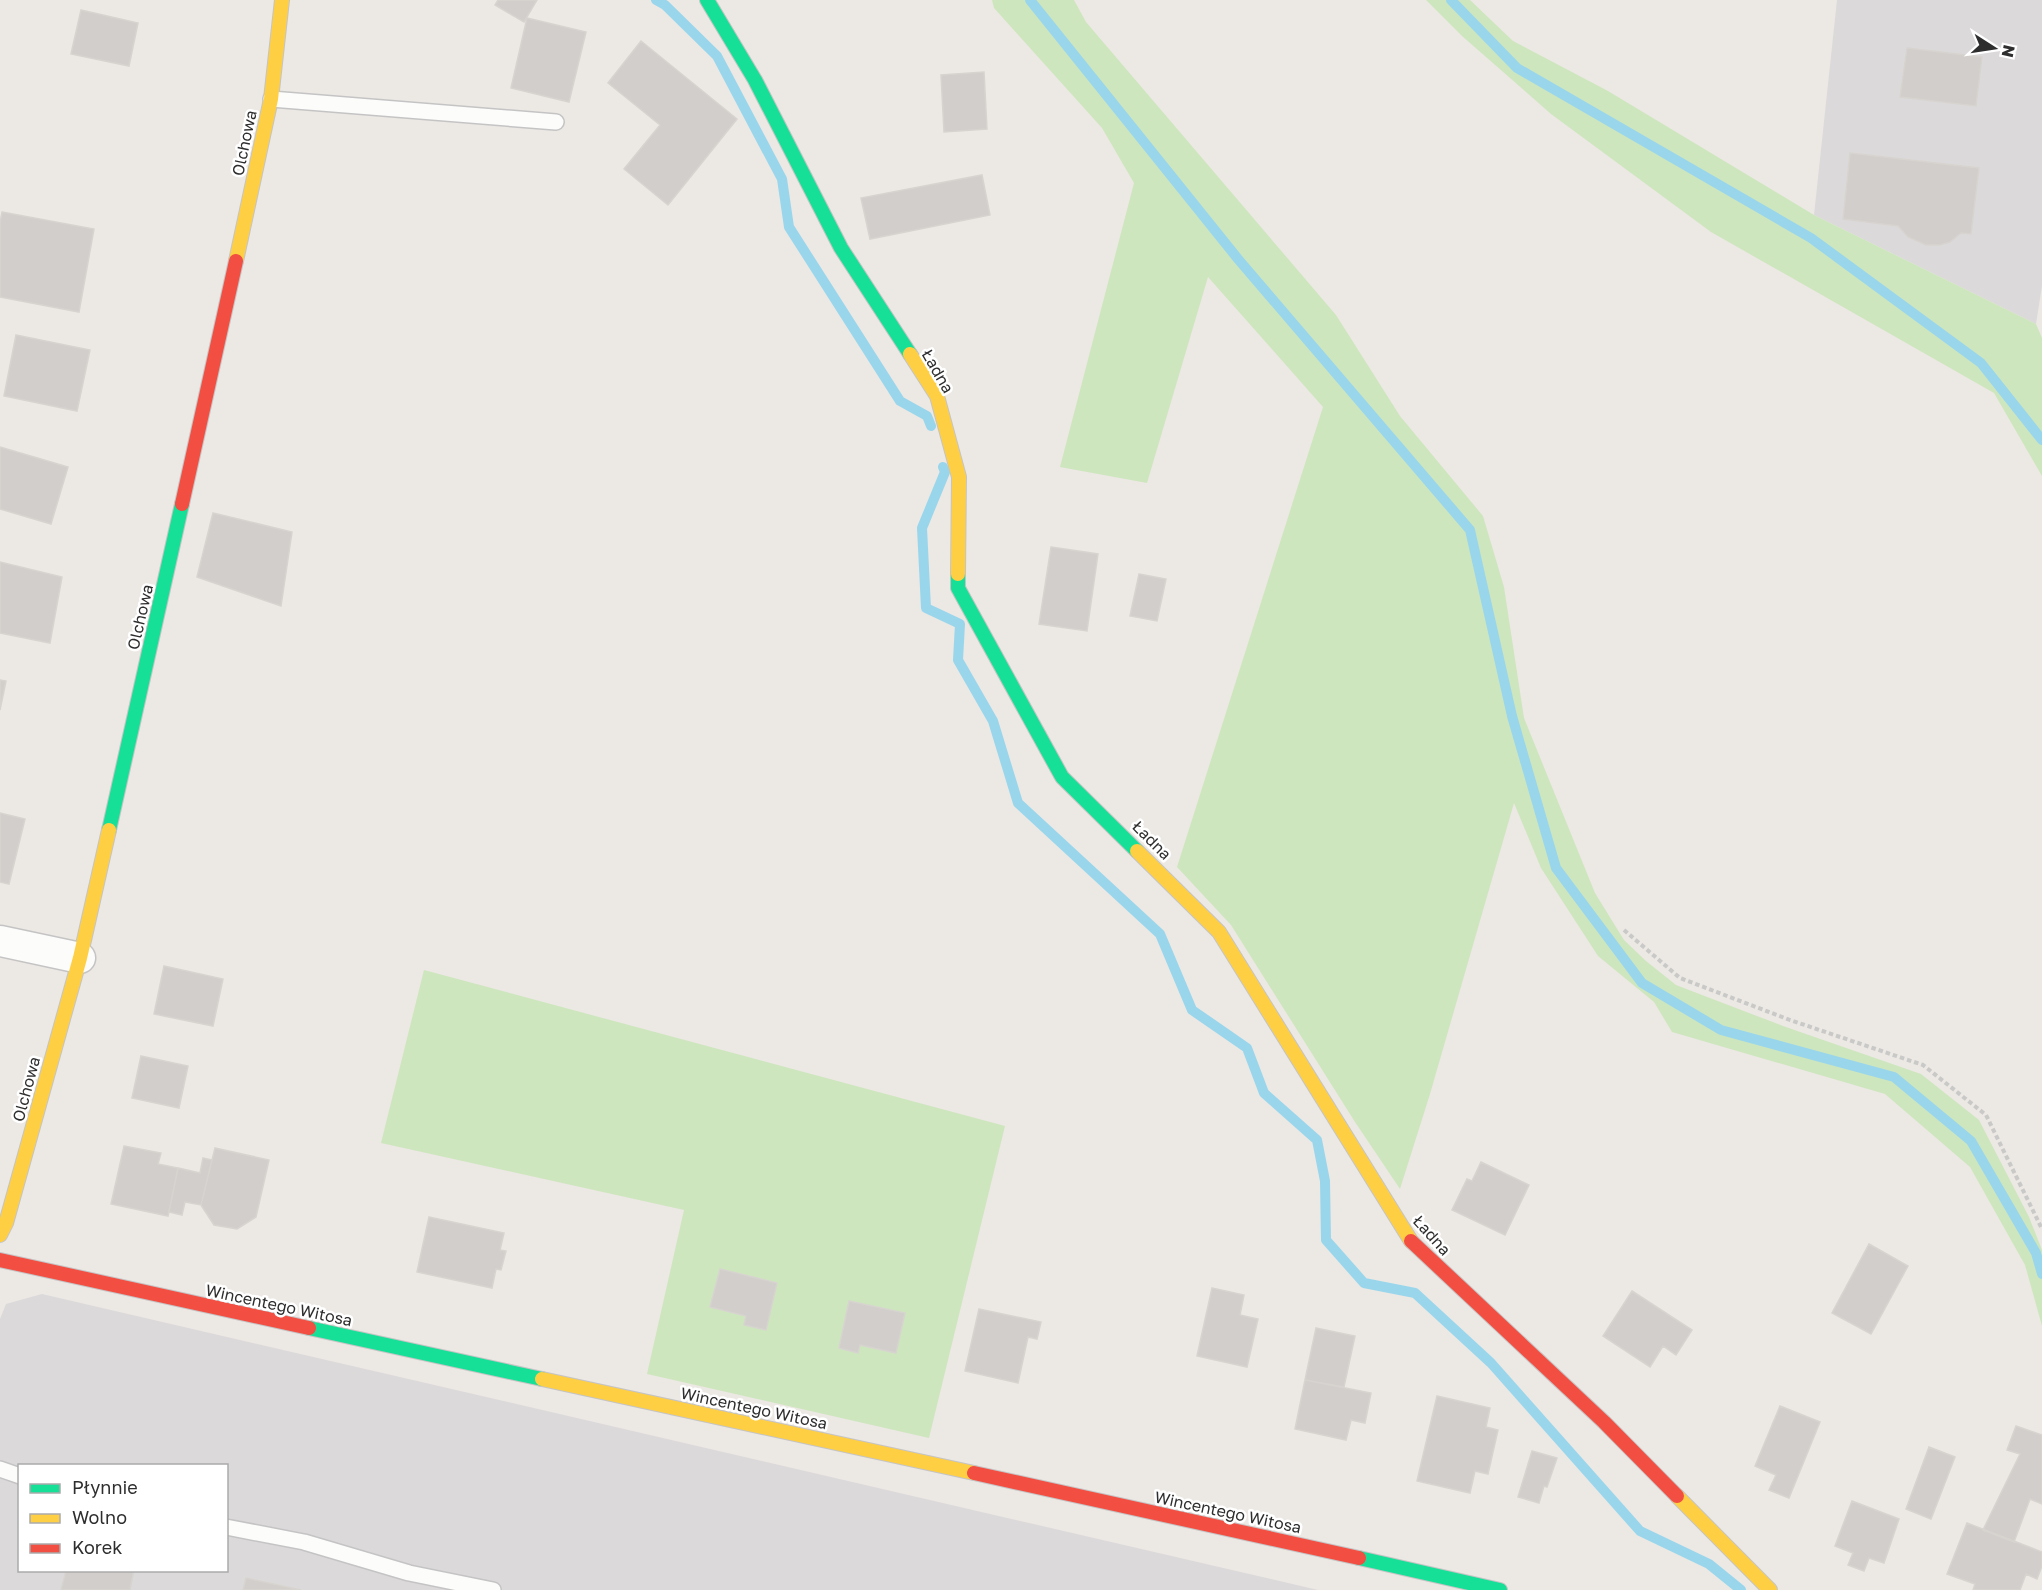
<svg xmlns="http://www.w3.org/2000/svg" width="2042" height="1590" font-family="'Golos Text',sans-serif">
  <rect width="100%" height="100%" fill="#ece8e4"/>
  <path fill="#dcd9db" fill-rule="evenodd" d="M1837 0H2042V286L2036 324 1814 215Z
    M42 1294 1318 1590H0V1319L6 1304ZM20 1466H226V1570H20Z"/>
  <path fill="#cee6be" d="M992 0H1074L1086 22 1336 315 1400 416 1483 516 1504 587 1524 718 1595 893 1624 940 1646 961 1676 985 1783 1026 1921 1074 1979 1120 2029 1217 2042 1250V1326L2025 1265 1970 1167 1885 1094 1672 1032 1654 1002 1598 956 1541 868 1514 803 1430 1094 1400 1189 1355 1122 1231 925 1177 867 1323 407 1208 277 1147 483 1060 467 1134 183 1102 128 994 8Z
    M1426 0H1470L1513 41 1608 91 1814 215 2036 324 2042 338V476L1994 393 1711 232 1551 114 1462 36Z
    M424 970 1005 1126 929 1438 647 1374 684 1210 381 1143Z"/>
  <g fill="none" stroke-linecap="round" stroke-linejoin="round">
    <path stroke="#99d6ec" stroke-width="10" d="M656 0 665 5 717 56 782 179 789 227 900 401 927 416 931 426
      M1030 0 1238 259 1470 530 1512 716 1556 868 1642 983 1721 1030 1894 1077 1971 1141 2036 1253 2042 1274
      M1451 0 1517 68 1811 238 1981 363 2042 440
      M943 467 945 472 922 528 926 608 960 624 958 660 993 721 1018 803 1160 934 1192 1010 1247 1048 1264 1093 1317 1140 1325 1181 1326 1240 1364 1283 1415 1293 1491 1363 1640 1531 1709 1564 1741 1590"/>
  </g>
  <path fill="#d1cecb" stroke="#d7d4d0" stroke-width="1.5" d="M498 0H537L524 22 495 5Z
    M81 10 138 23 129 66 71 54Z
    M527 18 586 32 569 102 511 88Z
    M641 41 737 119 668 205 624 169 660 125 608 83Z
    M1907 48 1982 57 1976 106 1900 97Z
    M984 72 987 129 944 132 941 75Z
    M1850 153 1979 168 1971 234 1961 233 1950 242 1940 245H1926L1908 237 1898 226 1843 219Z
    M982 175 990 215 870 239 861 198Z
    M2 212 94 229 79 312 0 297V223Z
    M16 335 90 350 77 411 4 396Z
    M0 447 68 467 51 524 0 509Z
    M213 513 292 532 281 606 197 577Z
    M1051 547 1098 554 1087 631 1039 624Z
    M0 562 62 577 50 643 0 633Z
    M1139 574 1166 579 1157 621 1130 616Z
    M0 680 6 681 0 710Z
    M0 813 25 819 9 884 0 882Z
    M164 966 223 979 213 1026 154 1014Z
    M141 1056 188 1066 179 1108 132 1098Z
    M124 1146 161 1153 158 1164 178 1168 168 1216 111 1204Z
    M215 1148 269 1160 256 1217 237 1229 214 1225 201 1205Z
    M203 1158 212 1160 201 1205 185 1202 182 1215 169 1212 178 1168 200 1173Z
    M1481 1162 1529 1185 1505 1235 1452 1210 1467 1179 1472 1181Z
    M429 1217 504 1233 500 1250 506 1251 501 1270 496 1269 492 1288 417 1272Z
    M1869 1244 1908 1266 1871 1334 1832 1313Z
    M720 1269 777 1283 766 1330 744 1325 746 1316 710 1307Z
    M1212 1288 1244 1295 1240 1315 1258 1319 1247 1367 1197 1356Z
    M1632 1291 1692 1330 1676 1355 1663 1346 1650 1367 1603 1336Z
    M849 1301 905 1313 896 1353 860 1345 858 1353 839 1348Z
    M979 1309 1041 1322 1037 1339 1028 1337 1018 1383 965 1371Z
    M1316 1328 1355 1336 1344 1387 1305 1380Z
    M1305 1380 1371 1393 1365 1423 1351 1420 1346 1440 1295 1429Z
    M1437 1396 1490 1408 1486 1427 1498 1430 1488 1474 1475 1471 1470 1493 1417 1481Z
    M1780 1406 1820 1422 1789 1498 1769 1490 1776 1475 1755 1466Z
    M2016 1426 2042 1435V1504L2030 1499 2014 1542 1983 1530 2020 1454 2007 1450Z
    M1929 1447 1955 1457 1931 1519 1906 1509Z
    M1532 1451 1557 1458 1547 1487 1544 1486 1539 1503 1518 1497Z
    M1852 1501 1899 1519 1884 1563 1869 1558 1864 1571 1848 1565 1853 1553 1835 1546Z
    M1967 1523 2042 1552V1566L2037 1579 2026 1574 2020 1590H1973L1975 1584 1947 1574Z
    M66 1570H134L130 1590H61Z
    M246 1578 301 1590H243Z"/>
  <g fill="none" stroke-linecap="round" stroke-linejoin="round">
    <g stroke="#c5c4c5" stroke-width="18">
      <path id="lane" d="M271 99 556 122
        M0 1469 20 1476
        M226 1527 304 1542 409 1573 493 1590"/>
    </g>
    <g stroke="#c5c4c5" stroke-width="33">
      <path id="street" d="M0 941 80 958"/>
    </g>
    <g stroke="#c5c4c5" stroke-width="16">
      <path id="fast" d="M707 0 755 80 841 248 910 354
        M958 574V588L1062 777 1137 851
        M109 830 182 504
        M309 1328 542 1379
        M1359 1558 1500 1590"/>
    </g>
    <g stroke="#c5c4c5" stroke-width="16">
      <path id="slow" d="M236 261 271 99 282 0
        M910 354 937 396 959 477 958 574
        M1137 851 1219 932 1411 1241
        M0 1235 6 1223 80 958 109 830
        M542 1379 974 1473
        M1677 1496 1770 1590"/>
    </g>
    <g stroke="#c5c4c5" stroke-width="16">
      <path id="jam" d="M182 504 236 261
        M1411 1241 1604 1422 1677 1496
        M0 1260 309 1328
        M974 1473 1359 1558"/>
    </g>
    <path stroke="#c9c9c8" stroke-width="4" stroke-dasharray="4.5 3" stroke-linecap="butt" d="M1624 930 1680 978 1790 1020 1923 1065 1986 1115 2042 1229"/>
    <use href="#lane" stroke="#fcfcfb" stroke-width="15"/>
    <use href="#street" stroke="#fcfcfb" stroke-width="30"/>
    <use href="#fast" stroke="#16e098" stroke-width="14"/>
    <use href="#slow" stroke="#ffcf43" stroke-width="14"/>
    <use href="#jam" stroke="#f24e42" stroke-width="14"/>
  </g>
  <g text-anchor="middle" dominant-baseline="central" stroke-width="5" stroke-linejoin="round" paint-order="stroke">
    <g font-size="16" fill="#2e2e2e" stroke="#fff">
      <text transform="translate(244 143) rotate(-78)">Olchowa</text>
      <text transform="translate(938 371) rotate(60)">Ładna</text>
      <text transform="translate(140 617) rotate(-77)">Olchowa</text>
      <text transform="translate(1152 840) rotate(45)">Ładna</text>
      <text transform="translate(26 1089) rotate(-75)">Olchowa</text>
      <text transform="translate(1432 1235) rotate(48)">Ładna</text>
      <text transform="translate(279 1305) rotate(12)">Wincentego Witosa</text>
      <text transform="translate(754 1408) rotate(12)">Wincentego Witosa</text>
      <text transform="translate(1228 1512) rotate(12)">Wincentego Witosa</text>
    </g>
  </g>
  <rect x="18" y="1464" width="210" height="108" fill="#ffffff" stroke="#ababab" stroke-width="1.5"/>
  <rect x="30" y="1484" width="30" height="9" fill="#16e098" stroke="#ababab" stroke-width="1.5"/>
  <text x="72" y="1494" font-size="18" fill="#2e2e2e">Płynnie</text>
  <rect x="30" y="1514" width="30" height="9" fill="#ffcf43" stroke="#ababab" stroke-width="1.5"/>
  <text x="72" y="1524" font-size="18" fill="#2e2e2e">Wolno</text>
  <rect x="30" y="1544" width="30" height="9" fill="#f24e42" stroke="#ababab" stroke-width="1.5"/>
  <text x="72" y="1554" font-size="18" fill="#2e2e2e">Korek</text>
  <g transform="translate(1994 48) rotate(102)" stroke="#ffffff" stroke-width="4.5" paint-order="stroke">
  <path d="M0-4.5L10 22L0 15L-10 22Z" fill="#2e2e2e"/>
  <text y="-9" font-size="16" font-weight="bold" text-anchor="middle" fill="#2e2e2e">N</text>
  </g>
</svg>
